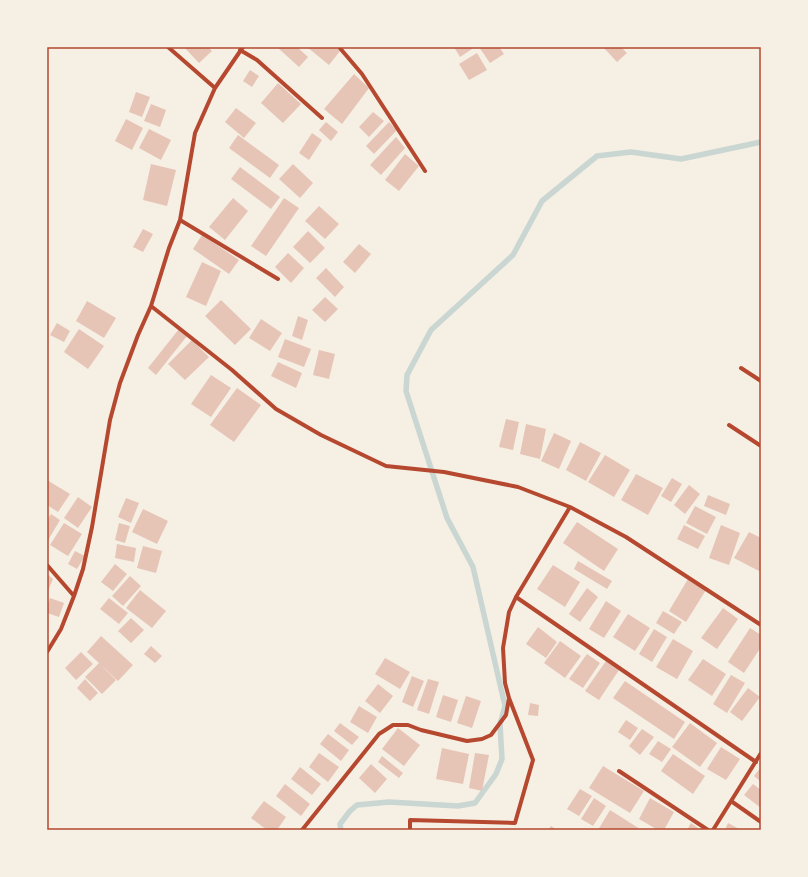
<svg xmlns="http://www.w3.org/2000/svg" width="808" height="877" font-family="Overpass,sans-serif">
  <rect width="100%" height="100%" fill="#f6efe4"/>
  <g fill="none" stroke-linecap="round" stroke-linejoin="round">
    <path stroke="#c9d6d2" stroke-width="5.5" d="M341 830 340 824 350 811 357 805 389 802 458 806 475 803 496 774 502 759 500 724 505 706 473 567 447 518 406 391 407 375 431 330 513 255 542 201 597 156 631 152 681 159 761 142"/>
  </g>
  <path fill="#e6c5b7" d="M184 47H208L212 51 199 63Z
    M277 47H297L308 57 299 67Z
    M307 47H335L340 51 329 65Z
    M454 47H471L472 49 460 57Z
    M479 47H499L504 54 490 63Z
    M603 47H621L627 53 617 62Z
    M477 53 487 70 469 80 459 64Z
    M250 70 259 76 252 87 243 81Z
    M354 74 369 88 342 124 324 109Z
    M278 83 301 104 283 123 261 103Z
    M136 92 150 97 142 117 129 112Z
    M151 104 166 110 160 127 144 121Z
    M236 108 256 123 244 138 225 122Z
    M373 112 384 121 369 137 359 127Z
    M126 119 143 128 132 150 115 141Z
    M326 122 338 132 331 141 319 130Z
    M389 122 397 130 374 154 366 146Z
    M149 129 171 140 161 160 139 148Z
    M312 133 322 140 309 160 299 153Z
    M238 135 279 165 270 178 229 148Z
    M396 137 405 148 381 175 370 165Z
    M405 154 419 166 399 191 385 180Z
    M151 164 176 170 167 206 143 200Z
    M293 164 313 183 300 198 279 179Z
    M240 167 280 197 271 209 231 179Z
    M233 198 248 211 225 240 209 227Z
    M284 198 299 208 266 256 251 246Z
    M319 206 339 224 325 239 305 221Z
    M143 229 153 234 143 252 133 247Z
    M308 231 325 248 310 263 293 247Z
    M202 235 239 260 229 274 193 249Z
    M359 244 371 254 355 273 343 262Z
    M288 253 304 268 291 283 275 267Z
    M202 262 221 271 206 306 186 297Z
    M326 268 344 287 335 297 316 278Z
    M325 297 338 309 325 322 312 310Z
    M221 300 251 329 235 345 205 316Z
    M87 301 116 318 104 338 76 321Z
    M298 316 308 320 302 340 292 336Z
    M261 319 282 333 270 351 249 338Z
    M57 323 70 331 64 342 50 335Z
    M79 329 104 346 88 369 64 352Z
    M179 329 187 336 156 375 148 368Z
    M285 339 311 349 304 367 278 357Z
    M192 340 209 357 185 380 168 364Z
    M319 350 335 354 329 379 313 375Z
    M278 362 302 373 296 388 271 376Z
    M211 375 231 388 211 417 191 404Z
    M237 388 261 405 234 442 210 425Z
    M506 419 519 422 513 450 499 447Z
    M526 424 546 429 540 459 520 454Z
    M554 433 571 441 559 469 541 461Z
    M580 442 601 453 586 481 566 470Z
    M605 455 630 470 614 497 588 482Z
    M636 474 663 488 648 515 621 500Z
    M672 478 682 484 671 502 661 496Z
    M47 480 70 494 58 512 47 505Z
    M689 485 700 494 685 514 674 505Z
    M708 495 730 504 726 515 704 506Z
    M78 497 92 507 78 528 64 518Z
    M126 498 139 503 131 523 118 517Z
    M695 506 716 517 707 534 686 523Z
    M143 509 168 521 157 544 132 532Z
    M51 514 60 520 47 542V520Z
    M577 522 618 549 604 571 563 543Z
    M64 523 82 534 68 556 50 545Z
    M119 523 130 526 125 543 115 540Z
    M684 525 705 536 698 549 677 539Z
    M721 525 740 533 729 565 709 558Z
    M749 532 761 538V568L759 571 734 558Z
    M117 544 136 548 134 562 115 558Z
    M143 546 162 551 156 573 137 568Z
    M75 551 85 556 77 569 68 564Z
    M578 561 612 581 607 589 574 569Z
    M115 564 127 574 113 591 101 582Z
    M553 565 580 582 565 607 537 589Z
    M47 574 53 579 47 593Z
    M130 576 141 586 123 606 112 596Z
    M688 579 706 590 686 622 669 611Z
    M587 588 598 597 580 622 569 614Z
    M140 590 166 611 152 628 126 608Z
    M50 598 64 603 59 617 47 613V607Z
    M109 598 128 613 119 624 100 609Z
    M606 601 621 611 604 638 589 629Z
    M723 608 738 619 717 649 701 638Z
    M663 611 682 622 674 634 656 623Z
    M628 614 650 628 635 651 613 637Z
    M131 618 144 630 131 643 118 631Z
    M538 627 557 642 546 658 526 644Z
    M750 628 761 635V647L744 673 728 662Z
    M654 629 667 637 652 662 639 654Z
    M101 636 133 665 118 681 100 664 116 680 102 694 85 677 99 663 87 652Z
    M673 639 693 651 677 679 656 667Z
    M560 641 581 656 565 678 544 663Z
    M151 646 162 656 155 663 144 654Z
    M81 652 93 664 76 680 65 668Z
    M587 654 600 663 583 688 569 679Z
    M385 658 410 672 400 689 375 674Z
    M703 659 726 674 712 696 688 680Z
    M606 661 619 670 599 700 585 691Z
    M731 675 745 683 727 713 713 704Z
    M412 676 424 681 413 707 402 702Z
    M85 679 98 693 90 701 77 688Z
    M428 679 439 682 429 714 417 710Z
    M625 681 685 722 674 739 613 698Z
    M378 684 393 696 380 713 365 701Z
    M748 688 760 697 742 721 730 712Z
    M443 695 458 700 451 722 436 717Z
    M466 696 481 701 472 728 457 723Z
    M530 703 539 705 538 716 528 715Z
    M359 706 377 717 368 733 350 722Z
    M626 720 638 728 630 740 618 732Z
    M340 723 359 737 352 745 334 731Z
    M690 723 717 743 700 767 672 747Z
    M398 728 420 745 404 766 382 749Z
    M642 729 654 737 640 755 629 746Z
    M328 734 349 750 341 761 320 744Z
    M658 741 671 749 662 762 649 754Z
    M721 747 740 759 726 780 707 769Z
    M442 748 469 754 463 784 436 779Z
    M319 753 339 767 328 782 309 767Z
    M475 753 489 755 482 791 469 788Z
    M673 754 705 776 693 794 661 771Z
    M382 756 403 773 399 778 378 762Z
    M371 764 387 779 375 793 359 778Z
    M603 766 644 791 630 813 589 788Z
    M300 767 321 784 312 795 291 779Z
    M761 767V782L754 776Z
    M285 784 310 804 301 816 276 796Z
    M753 784 761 790V808L744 795Z
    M580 789 592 796 579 816 567 809Z
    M594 798 606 806 593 826 581 819Z
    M650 798 674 812 664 830H658L639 819Z
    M264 801 286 817 277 830H267L251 818Z
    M610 810 640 829 639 830H598Z
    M691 823 698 828 697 830H687Z
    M728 823 741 830H725Z
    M551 826 557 830H548Z"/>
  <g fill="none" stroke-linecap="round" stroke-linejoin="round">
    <path stroke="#b5482f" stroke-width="4" d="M168 47 215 88
      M339 47 362 74 425 171
      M240 50 257 60 322 118
      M180 220 278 279
      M151 306 232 370 276 409 321 435 386 466 444 472 518 487 570 507 626 537 761 625
      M741 368 761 381
      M729 425 761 446
      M47 565 74 596
      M516 597 756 762
      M47 652 61 629 74 596 83 569 92 527 110 420 120 383 138 335 151 306 169 248 180 220 195 133 215 88 243 47
      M619 771 708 830
      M731 801 761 822
      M302 830 379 734 393 725H408L421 730 467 741 482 739 491 735 506 715 509 698
      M410 830V820L515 823 533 760 509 698 505 683 503 648 509 612 516 597 570 507
      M713 830 761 753"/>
  </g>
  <rect width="808" height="877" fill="none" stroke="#f6efe4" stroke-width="96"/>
  <rect x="48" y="48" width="712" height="781" fill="none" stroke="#b5482f" stroke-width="1.5"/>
</svg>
